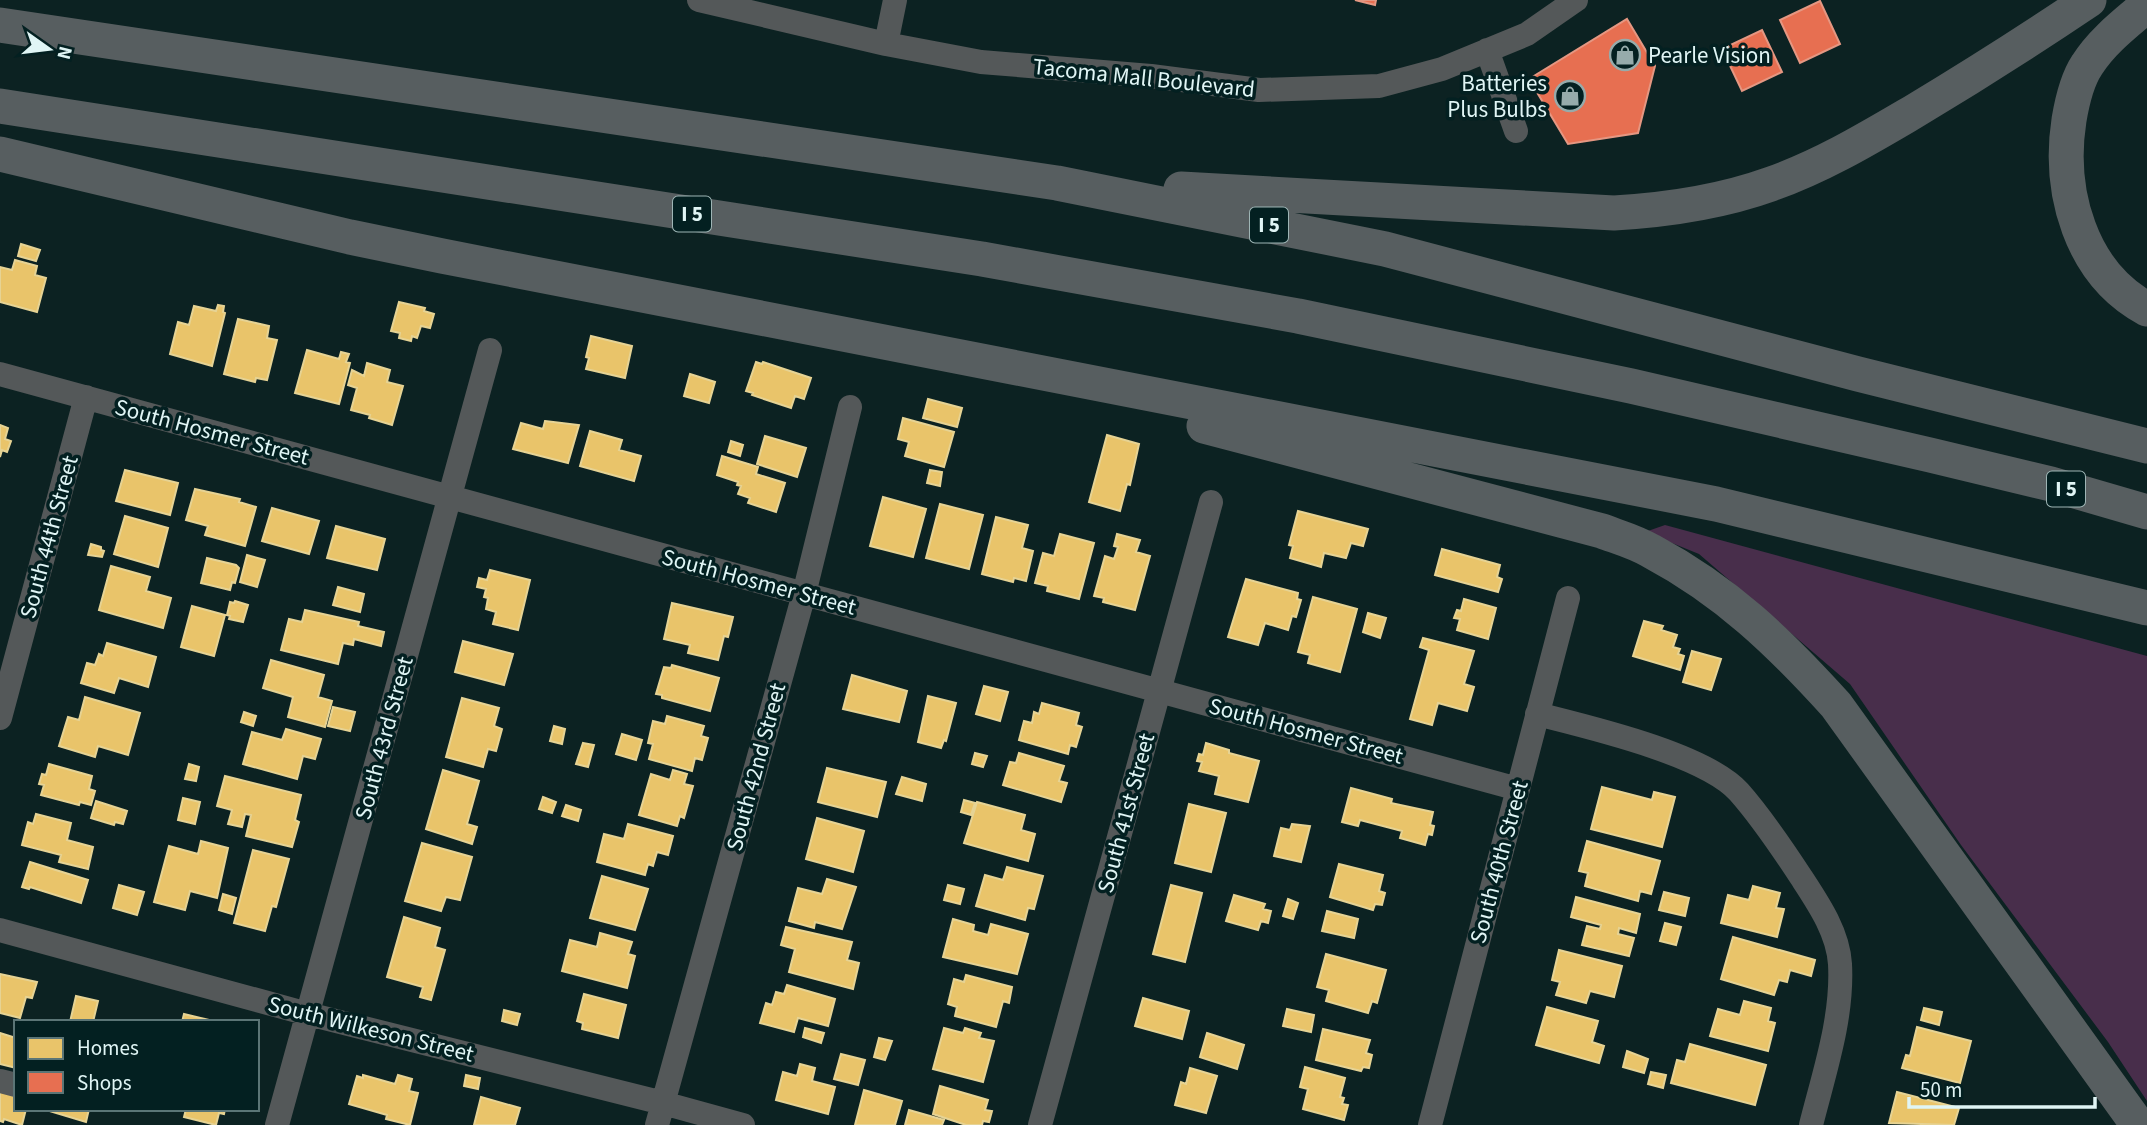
<svg xmlns="http://www.w3.org/2000/svg" width="2147" height="1125" font-family="'Source Sans 3',sans-serif">
  <rect width="100%" height="100%" fill="#0c2222"/>
  <path fill="#482e4b" d="M1665 525 2147 656V1101L2108 1042 1961 845 1850 684 1699 554 1645 532Z"/>
  <path fill="#e9c46a" stroke="#e6d394" stroke-width="2" d="M21 244 40 250 36 261 18 256Z
    M15 260 37 266 35 275 46 278 37 312 0 302V267L12 270Z
    M399 302 425 308 424 311 434 314 430 328 421 326 417 338 412 336 411 341 399 338 400 333 391 331Z
    M218 305 224 306 223 312 225 313 212 366 170 354 178 322 189 325 194 306 216 311Z
    M238 319 269 326 267 338 277 340 267 380 256 378 255 382 224 374Z
    M591 336 632 346 625 378 586 369 589 358 586 357Z
    M307 350 339 359 341 352 349 354 346 362 350 363 339 404 295 393Z
    M756 362 762 364 763 362 811 378 804 399 795 396 791 408 752 395 753 393 746 391Z
    M367 363 390 370 387 382 403 386 392 425 369 418 370 415 351 410 357 388 348 385 352 370 364 376Z
    M690 374 715 382 709 403 684 396Z
    M928 399 962 408 957 427 923 418Z
    M903 418 954 432 944 467 905 456 909 442 898 439Z
    M545 421 579 425 568 463 513 449 521 423 543 429Z
    M0 425 8 428 5 439 11 441 7 452 2 450 0 457Z
    M590 431 622 440 619 450 641 456 634 481 580 466Z
    M1107 435 1139 444 1130 485 1127 484 1120 511 1089 502Z
    M765 436 806 448 797 477 757 464Z
    M731 441 743 445 740 456 728 452Z
    M722 456 758 467 756 474 785 483 776 512 748 503 750 498 738 494 741 486 737 485 738 482 717 475Z
    M125 470 178 483 170 515 116 501Z
    M930 470 942 472 940 486 927 483Z
    M195 489 240 499 239 502 256 507 245 546 205 535 208 526 186 520Z
    M883 497 926 509 913 557 870 546Z
    M940 504 983 515 969 569 926 558Z
    M272 508 319 521 309 554 262 541Z
    M1298 511 1368 529 1363 546 1351 543 1346 558 1324 553 1321 567 1290 558 1293 546 1289 545Z
    M125 516 168 528 158 567 114 554Z
    M996 517 1028 525 1022 548 1033 551 1026 581 1014 578 1013 582 982 574Z
    M336 526 385 539 377 570 327 558Z
    M1060 534 1094 543 1079 599 1047 591 1048 586 1035 583 1043 553 1054 556Z
    M1117 534 1140 540 1136 552 1150 556 1135 610 1103 602 1104 598 1094 596 1105 556 1114 559 1118 547 1114 546Z
    M91 544 101 547V550L104 551 102 557 88 555Z
    M1442 549 1500 565 1497 577 1502 579 1498 592 1435 575Z
    M247 555 265 560 257 587 240 582Z
    M207 558 236 565 239 568 235 583 232 582 230 590 201 583Z
    M111 566 150 577 146 591 171 598 163 628 99 610Z
    M490 570 530 580 518 630 493 624 496 612 486 609 488 598 484 597 486 589 477 587 479 578 487 580Z
    M1246 579 1298 593 1297 599 1301 600 1296 617 1292 616 1288 630 1265 623 1258 645 1228 637Z
    M338 587 364 594 360 612 333 605Z
    M1313 597 1357 609 1340 672 1308 663 1310 655 1298 652Z
    M1464 599 1496 608 1488 639 1457 630 1460 619 1454 618 1457 610 1461 611Z
    M235 601 248 605 243 622 229 619 230 616 227 615 230 602 234 603Z
    M672 603 733 617 728 637 724 636 718 660 688 653 690 645 664 639Z
    M192 606 225 615 214 656 181 647Z
    M305 610 359 622 358 626 384 632 381 646 354 639 353 645 343 643 338 664 281 650 289 619 302 622Z
    M1368 613 1386 618 1380 638 1363 632Z
    M1644 621 1663 626 1661 630 1677 635 1673 647 1680 649 1678 654 1684 656 1680 670 1633 656Z
    M1423 638 1474 651 1464 684 1474 687 1467 711 1438 703 1432 725 1410 719 1429 650 1420 647Z
    M463 641 513 654 504 685 455 672Z
    M107 643 156 657 148 687 119 678 114 693 81 683 87 663 95 665 99 654 103 656Z
    M1692 651 1721 659 1711 690 1683 682Z
    M271 660 324 675 318 697 332 701 325 727 288 717 293 697 263 688Z
    M672 665 719 678 710 711 662 698V695L656 694 664 667 671 668Z
    M852 675 907 691 899 722 843 709Z
    M984 686 1008 692 1000 721 976 714Z
    M928 696 956 703 946 741 944 740 941 748 918 742Z
    M85 697 140 713 128 755 98 746 95 757 59 746 68 717 79 720Z
    M462 698 499 708 494 726 502 729 496 751 488 749 483 767 446 757Z
    M1042 703 1079 713 1076 725 1082 727 1076 747 1070 745 1068 754 1019 740 1024 721 1032 723 1034 712 1039 714Z
    M333 707 355 712 350 731 328 726Z
    M244 712 256 716 253 726 241 722Z
    M667 716 704 726 701 736 708 738 702 760 695 758 692 771 649 759 653 744 648 743 653 721 665 724Z
    M554 726 565 729 562 744 550 741Z
    M286 729 321 739 315 759 303 756 297 779 243 764 252 732 282 740Z
    M622 734 642 740 636 760 616 754Z
    M583 743 594 745 588 767 576 764Z
    M1206 743 1229 750V753L1259 761 1248 802 1215 794 1219 776 1199 771 1202 762 1197 761 1199 754 1203 755Z
    M975 753 987 756 983 767 972 764Z
    M1019 753 1064 766 1059 781 1067 783 1061 802 1003 785 1010 762 1016 763Z
    M49 764 92 776 89 789 95 791 91 805 80 802 79 805 41 795 44 785 39 784 42 774 46 775Z
    M189 764 199 767 196 781 185 779Z
    M827 768 886 782 877 817 818 802Z
    M443 770 479 781 467 824 477 827 472 844 426 829Z
    M673 770 687 774 684 784 693 786 684 818 680 816 677 826 639 815 651 774 670 780Z
    M225 776 301 795 295 820 299 822 292 847 246 836 251 815 245 814 242 827 228 824 232 810 217 806Z
    M902 777 926 784 922 801 896 794Z
    M1602 787 1652 800 1654 792 1675 797 1662 847 1591 829Z
    M1351 788 1392 799 1391 803 1433 812 1430 825 1434 826 1432 835 1428 834 1425 845 1400 838 1402 831 1360 820 1358 826 1342 822Z
    M543 797 556 802 552 813 539 809Z
    M183 798 200 802 195 824 178 820Z
    M964 800 975 803 971 815 961 812Z
    M96 801 127 811 123 824 115 822 114 825 91 818Z
    M977 802 1025 815 1021 830 1035 834 1028 861 964 843Z
    M1189 804 1226 813 1211 872 1175 863Z
    M566 805 581 810 578 821 562 816Z
    M36 814 71 823 67 840 93 847 88 869 59 862 61 855 22 845 28 822 33 824Z
    M817 818 864 831 853 872 806 859Z
    M628 824 673 836 668 855 657 852 653 866 648 864 645 875 597 862 604 834 624 839Z
    M1292 824 1310 826 1301 862 1274 856 1281 828 1290 830Z
    M201 841 228 848 217 898 190 891 185 910 154 902 169 846 198 854Z
    M1587 841 1660 861 1651 894 1640 891 1638 901 1585 886 1588 873 1579 871Z
    M422 843 472 857 460 900 446 897 441 911 405 901Z
    M253 850 289 859 276 907 272 906 265 931 234 923Z
    M30 862 88 880 81 903 30 887 29 889 22 887Z
    M1339 864 1383 875 1379 891 1385 893 1382 905 1375 904 1373 910 1330 897Z
    M1007 867 1043 876 1034 909 1028 908 1025 920 976 906 985 875 1003 880Z
    M602 876 648 889 635 930 590 918Z
    M827 879 856 887 842 929 815 922 814 928 789 921 798 888 822 894Z
    M119 885 144 892 137 915 113 908Z
    M948 885 964 889 960 904 944 900Z
    M1171 885 1202 893 1185 962 1153 954Z
    M1753 886 1780 893 1776 908 1784 909 1777 937 1721 923 1728 895 1749 900Z
    M1664 892 1689 898 1685 916 1659 910Z
    M223 894 236 898 232 914 219 910Z
    M1234 895 1265 904 1263 909 1271 911 1268 923 1261 921 1258 930 1226 921Z
    M1576 897 1640 914 1636 933 1619 928 1618 934 1634 938 1629 956 1582 945 1587 926 1600 929 1601 925 1571 917Z
    M1288 899 1298 903 1293 919 1283 916Z
    M1327 911 1358 919 1354 938 1322 931Z
    M404 917 440 928 435 947 445 950 431 1000 420 997 423 987 387 977Z
    M953 919 974 925 973 931 988 935 991 924 1028 934 1017 974 943 957Z
    M1665 923 1681 927 1676 945 1660 941Z
    M786 927 852 942 847 960 859 963 853 989 789 972 795 949 781 945Z
    M600 933 632 942 628 954 635 956 627 988 562 971 570 940 597 947Z
    M1733 937 1815 960 1811 976 1790 970 1787 982 1779 980 1774 995 1721 979Z
    M1559 950 1622 966 1614 997 1590 991 1586 1003 1556 995 1560 982 1552 980Z
    M1326 954 1386 970 1377 1003 1372 1001 1368 1013 1326 1001 1329 990 1317 987Z
    M0 974 37 982 32 998 26 997 20 1018 0 1013Z
    M966 975 1012 987 1009 1003 1003 1001 996 1027 955 1016 957 1007 948 1004 954 979 964 982Z
    M787 985 835 999 828 1026 798 1018 794 1032 760 1023 766 1003 772 1005 776 992 784 994Z
    M584 994 626 1005 618 1038 582 1029 583 1023 577 1021Z
    M76 996 98 1001 93 1022H70Z
    M1143 998 1189 1011 1182 1039 1135 1026Z
    M1744 1001 1771 1008 1768 1021 1775 1023 1768 1051 1710 1036 1718 1009 1740 1015Z
    M1547 1007 1598 1021 1592 1042 1604 1046 1599 1063 1536 1045Z
    M1924 1008 1942 1012 1939 1025 1921 1020Z
    M1287 1009 1314 1015 1311 1032 1283 1026Z
    M504 1010 520 1014 517 1025 502 1021Z
    M184 1014 209 1020 208 1022H182Z
    M1917 1027 1971 1041 1960 1083 1902 1068 1906 1055 1910 1056Z
    M805 1028 824 1033 821 1043 803 1037Z
    M944 1028 963 1033 965 1028 981 1033 979 1038 994 1041 983 1082 933 1069Z
    M1323 1029 1370 1040 1366 1053 1372 1055 1369 1068 1363 1067 1361 1071 1316 1060Z
    M0 1033 16 1038V1068L0 1064Z
    M1207 1033 1244 1045 1237 1069 1200 1057Z
    M879 1038 892 1041 885 1060 874 1057Z
    M1690 1044 1766 1065 1755 1105 1671 1083 1677 1060 1685 1062Z
    M1627 1051 1648 1059 1644 1073 1623 1067Z
    M841 1054 865 1060 858 1085 834 1079Z
    M800 1064 815 1068 812 1081 835 1087 828 1114 776 1100 783 1072 797 1076Z
    M1305 1067 1345 1078 1340 1097 1344 1098 1342 1104 1348 1105 1344 1120 1303 1109 1308 1089 1300 1087Z
    M1190 1068 1217 1076 1206 1113 1175 1105 1181 1082 1186 1084Z
    M1651 1072 1666 1075 1663 1088 1648 1084Z
    M363 1075 395 1084 398 1075 412 1079 409 1091 418 1093 410 1125 386 1119 387 1115 349 1104 357 1076 363 1078Z
    M466 1075 480 1078 478 1089 464 1086Z
    M940 1086 988 1100 985 1110 992 1111 989 1122 983 1121 982 1125H966L933 1114Z
    M0 1090 16 1097V1109H26L22 1125 4 1119 3 1122 0 1121Z
    M864 1090 902 1101 895 1125H855Z
    M1897 1092 1959 1108 1954 1125 1889 1123Z
    M481 1097 520 1108 515 1125H474Z
    M43 1109H89L86 1122Z
    M186 1109H225L224 1114 219 1113 216 1125 184 1117Z
    M909 1110 944 1120 942 1125H905Z"/>
  <path fill="#e76f51" stroke="#e59782" stroke-width="2" d="M1355 0H1376L1375 5Z
    M1820 1 1840 44 1800 63 1780 20Z
    M1627 19 1655 66 1638 133 1568 144 1529 79Z
    M1762 30 1782 72 1742 91 1722 49Z"/>
  <g fill="none" stroke-linecap="round" stroke-linejoin="round">
    <path stroke="#545859" stroke-width="24" d="M699 0 886 44 981 62 1151 76 1259 90 1379 86 1442 69 1527 34 1576 0
      M886 44 895 0
      M1487 50 1516 131
      M0 374 1518 789
      M1537 714C1588 727 1705 754 1739 792 1762 818 1782 848 1801 877 1818 903 1838 932 1840 964 1843 1018 1824 1073 1811 1125
      M0 718 86 397
      M0 930 308 1014 663 1103 743 1125
      M0 1081 16 1085
      M277 1125 490 350
      M657 1125 804 594 850 407
      M1040 1125 1211 502
      M1430 1125 1568 598"/>
    <path stroke="#575e60" stroke-width="35" d="M2147 5C2126 23 2102 41 2087 65 2077 80 2072 102 2069 120 2058 191 2080 273 2147 309
      M0 25 1057 183 1385 249 1858 374 2147 446
      M0 106 982 259 1298 316 1631 386 1930 455 2051 484 2147 512
      M0 154 350 237 442 256 1716 504 2147 608
      M1181 189 1614 213C1666 210 1721 202 1771 184 1822 166 1867 139 1913 112 1973 76 2031 39 2089 0
      M1204 426 1602 531C1618 537 1636 542 1651 551 1726 591 1779 642 1836 705L2138 1125"/>
  </g>
  <defs>
    <g id="shop-ring" transform="scale(1.575)"><circle r="9.5" fill="#032021" stroke="#96abab" stroke-width="1.5"/><path d="M-5-2.5h2.3a2.7 3.5 0 0 1 5.4 0H5L5.5 6h-11ZM-1.5-2.5h3a1.5 2.3 0 0 0-3 0Z" fill="#96abab"/></g>
  </defs>
  <g fill-rule="evenodd">
    <use href="#shop-ring" x="1625" y="55"/>
    <use href="#shop-ring" x="1570" y="96"/>
  </g>
  <g text-anchor="middle" dominant-baseline="central" stroke-width="7" stroke-linejoin="round" paint-order="stroke">
    <g fill="#032021" stroke="#9eb5b5" stroke-width="2">
      <rect x="673" y="196.5" width="38" height="35" rx="5"/>
      <rect x="1250" y="207.5" width="38" height="35" rx="5"/>
      <rect x="2047" y="471.5" width="38" height="35" rx="5"/>
    </g>
    <g font-size="21" font-weight="bold" fill="#e0f5f5">
      <text x="692" y="214">I 5</text>
      <text x="1269" y="225">I 5</text>
      <text x="2066" y="489">I 5</text>
    </g>
    <g font-size="23" fill="#e0f5f5" stroke="#032021" text-anchor="start">
      <text x="1648" y="55">Pearle Vision</text>
      <text x="1547" y="83" text-anchor="end">Batteries<tspan x="1547" dy="26">Plus Bulbs</tspan></text>
    </g>
    <g font-size="23" fill="#e0f5f5" stroke="#032021">
      <text transform="translate(1144 78) rotate(6)">Tacoma Mall Boulevard</text>
      <text transform="translate(212 432) rotate(15)">South Hosmer Street</text>
      <text transform="translate(49 537) rotate(-75)">South 44th Street</text>
      <text transform="translate(759 582) rotate(15)">South Hosmer Street</text>
      <text transform="translate(1306 731) rotate(15)">South Hosmer Street</text>
      <text transform="translate(384 738) rotate(-75)">South 43rd Street</text>
      <text transform="translate(756 767) rotate(-75)">South 42nd Street</text>
      <text transform="translate(1126 813) rotate(-75)">South 41st Street</text>
      <text transform="translate(1499 862) rotate(-75)">South 40th Street</text>
      <text transform="translate(371 1029) rotate(14)">South Wilkeson Street</text>
    </g>
  </g>
  <rect x="14" y="1020" width="245" height="91" fill="#032021" stroke="#5b7576" stroke-width="2"/>
  <rect x="28" y="1038" width="35" height="21" fill="#e9c46a" stroke="#5b7576" stroke-width="2"/>
  <text x="77" y="1055" font-size="21" fill="#e0f5f5">Homes</text>
  <rect x="28" y="1072" width="35" height="21" fill="#e76f51" stroke="#5b7576" stroke-width="2"/>
  <text x="77" y="1090" font-size="21" fill="#e0f5f5">Shops</text>
  <g transform="translate(49 49) rotate(104)" stroke="#032021" stroke-width="5" paint-order="stroke">
  <path d="M0-5L12 26L0 18L-12 26Z" fill="#e0f5f5"/>
  <text y="-10" font-size="19" font-weight="bold" text-anchor="middle" fill="#e0f5f5">N</text>
  </g>
  <path d="M1909 1097v10h186v-10" fill="none" stroke="#e0f5f5" stroke-width="3.5"/>
  <text x="1920" y="1097" font-size="21" fill="#e0f5f5" stroke="#032021" stroke-width="5" paint-order="stroke">50 m</text>
</svg>
